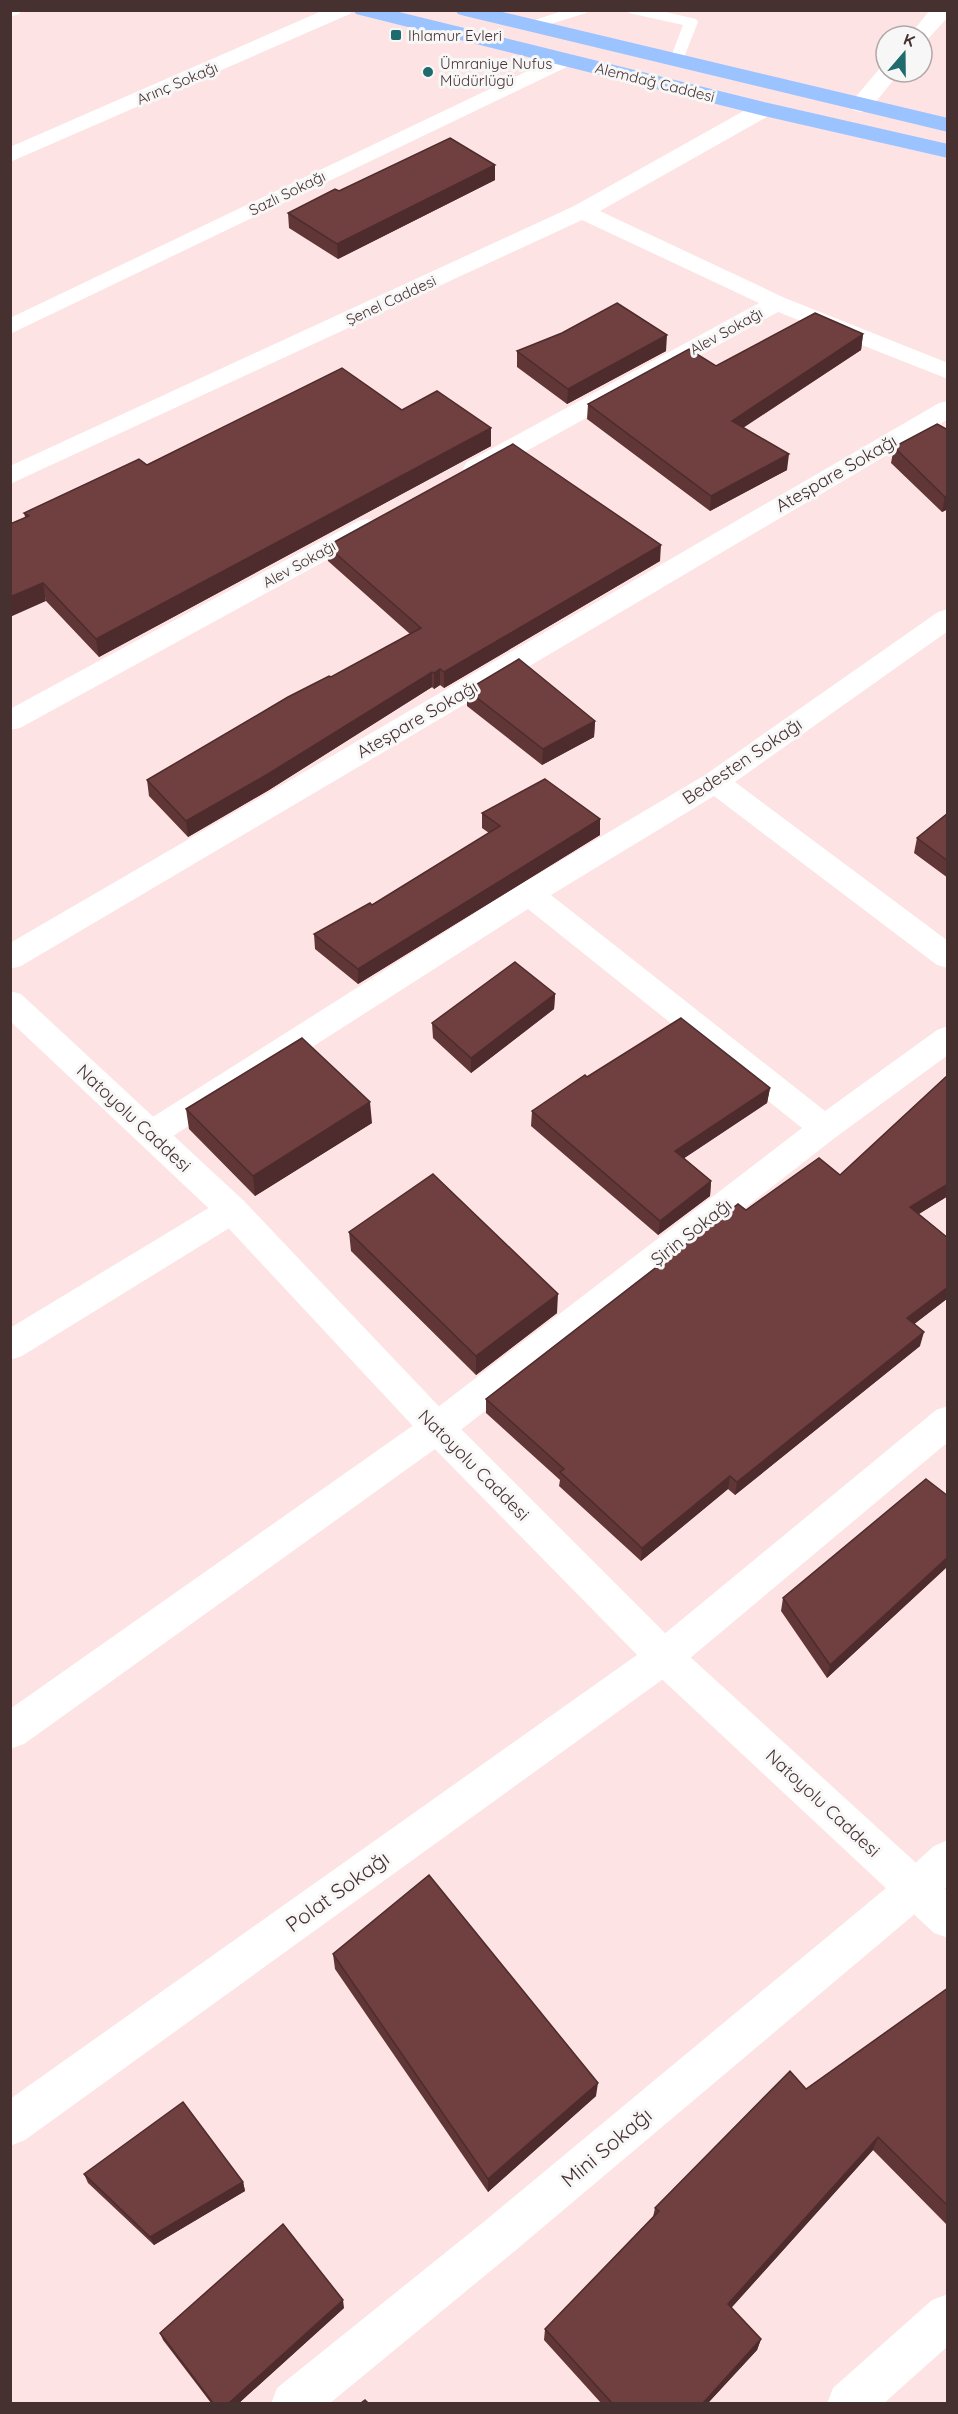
<svg xmlns="http://www.w3.org/2000/svg" width="958" height="2414" font-family="Quicksand,sans-serif">
  <rect width="100%" height="100%" fill="#fde3e3"/>
  <g fill="none" stroke-linecap="round" stroke-linejoin="round">
    <path fill="#fff" fill-rule="evenodd" d="M565 10H588L586 13 531 30 524 26 526 23Z
      M627 10H657L696 19 698 22 681 65H671L669 62 683 25 629 13Z"/>
    <path fill="#fff" fill-rule="evenodd" d="M10 10H22L19 14 10 17Z
      M324 10H353L350 14 10 162V147Z
      M930 10H948V17L927 40 922 42V36H909Z
      M563 54 571 55 574 60 571 65 10 334V318Z
      M886 66V72H900L869 110 861 112 853 110 850 105 853 100 881 67Z
      M764 102 772 104 775 109 772 114 600 211 785 298 948 363V379L778 312 485 474 476 476 467 474 463 468 467 462 759 303 582 220 10 484V466L574 206 756 104Z
      M948 401V419L21 966 10 969V943L939 403Z
      M367 519 376 521 380 527 376 533 20 728 10 730V709L358 521Z
      M948 609V631L735 782 948 941V968L937 965 714 796 551 895 825 1111 937 1030 948 1026V1055L836 1137 449 1439 24 1744 10 1749V1709L425 1417 802 1128 528 909 162 1143 151 1147 140 1143 135 1134 140 1125 518 886 705 775 938 612Z
      M232 1197 244 1201 249 1210 244 1219 22 1356 10 1360V1328L220 1201Z
      M948 1406V1442L677 1669 25 2140 10 2146V2099L651 1645 936 1410Z
      M948 1840V1886L516 2250 329 2404H271L277 2388 486 2220 903 1874 934 1846Z
      M948 2294V2346L883 2404H827L833 2388 932 2300Z"/>
    <path fill="#fff" fill-rule="evenodd" d="M10 991 21 994 244 1201 449 1417 677 1645 948 1892V1938L934 1933 651 1669 425 1439 220 1219 10 1021Z"/>
    <path fill="#9bc3ff" fill-rule="evenodd" d="M353 10H391L764 102 948 144V158L764 116 356 14Z
      M455 10H494L948 118V132L465 16 458 14Z"/>
  </g>
  <path fill="#603637" d="M495 165V180L338 259 289 228 288 213Z
    M863 334 861 350 743 428 787 470 710 511 587 419 588 404 716 366Z
    M517 351H666L567 404 517 367Z
    M402 410 491 446 99 657 46 601 24 513 147 465Z
    M948 430V509L942 512 891 463 894 447Z
    M327 546 660 561 444 688 440 685 434 689 432 687 269 790 188 837 149 796 147 780 410 634 328 561Z
    M467 690 595 721 594 737 542 765 467 706Z
    M482 813 600 819V835L358 984 315 949 314 934 372 905 489 833 482 828Z
    M948 813V878L914 853 917 838Z
    M555 994 554 1009 471 1073 433 1038 432 1023Z
    M948 1075V1196L919 1214 948 1238V1298L914 1324 920 1346 735 1495 728 1489 641 1561 559 1486 560 1480 486 1413V1399L746 1210 840 1175Z
    M587 1077 770 1088 767 1103 684 1158 711 1181 710 1196 658 1235 531 1126 532 1111Z
    M186 1109 372 1123 255 1196 189 1129Z
    M349 1232 557 1313 476 1375 351 1251Z
    M948 1496V1566L827 1678 781 1611 783 1598Z
    M333 1954 596 2096 488 2192 335 1969Z
    M948 1988V2226L873 2150 731 2308 761 2339 757 2350 708 2403H601L544 2340 545 2329 653 2217 655 2208 806 2089Z
    M84 2174 243 2182 245 2191 154 2245 88 2183Z
    M344 2308 239 2403H211L163 2340 160 2333Z"/>
  <path fill="#4e2c2d" d="M495 165V180L338 259 337 244Z
    M863 334 861 350 730 436 732 421Z
    M667 335 666 351 567 404 568 389Z
    M491 428V446L99 657 96 639Z
    M789 454 787 470 710 511 711 496Z
    M948 495V509L942 512 945 497Z
    M661 545 660 561 444 688V672Z
    M43 583 46 601 10 617V597Z
    M440 669V685L434 689V673Z
    M432 672V687L269 790 188 837 186 821Z
    M595 721 594 737 542 765 543 749Z
    M600 819V835L358 984V969Z
    M555 994 554 1009 471 1073V1058Z
    M770 1088 767 1103 674 1165 675 1151Z
    M370 1102 372 1123 255 1196 253 1176Z
    M711 1181 710 1196 658 1235 660 1221Z
    M948 1184V1196L907 1221 910 1207Z
    M948 1287V1298L904 1332 907 1318Z
    M558 1294 557 1313 476 1375V1356Z
    M924 1332 920 1346 735 1495 737 1482Z
    M730 1476 728 1489 641 1561 642 1548Z
    M948 1557V1566L827 1678 830 1665Z
    M598 2083 596 2096 488 2192V2179Z
    M878 2137 873 2150 724 2316 728 2304Z
    M243 2182 245 2191 154 2245 150 2237Z
    M343 2300 344 2308 239 2403H229Z
    M761 2339 757 2350 708 2403H703Z"/>
  <path fill="#703f40" stroke="#4e2c2d" stroke-width="1.5" d="M450 138 495 165 337 244 288 213 335 189 339 191Z
    M617 303 667 335 568 389 517 351 562 333Z
    M815 313 863 334 732 421 789 454 711 496 588 404 689 349 716 366Z
    M342 368 402 410 437 391 491 428 96 639 43 583 10 597V524L29 516 24 513 139 459 147 465Z
    M937 424 948 430V495L945 497 894 447Z
    M513 444 661 545 444 672 440 669 434 673 432 672 268 774 186 821 147 780 288 697 329 676 331 677 421 628 327 546Z
    M519 659 595 721 543 749 467 690Z
    M545 779 600 819 358 969 314 934 370 903 372 905 500 826 482 813Z
    M948 813V861L917 838Z
    M515 962 555 994 471 1058 432 1023Z
    M681 1018 770 1088 675 1151 711 1181 660 1221 532 1111 585 1075 587 1077Z
    M302 1038 370 1102 253 1176 186 1109Z
    M948 1075V1184L910 1207 948 1238V1287L907 1318 924 1332 737 1482 730 1476 642 1548 560 1472 564 1469 486 1399 738 1204 746 1210 819 1158 840 1175Z
    M433 1174 558 1294 476 1356 349 1232Z
    M926 1479 948 1496V1557L830 1665 783 1598Z
    M429 1875 598 2083 488 2179 333 1954Z
    M948 1988V2206L878 2137 728 2304 761 2339 703 2403H612L545 2329 659 2211 655 2208 790 2071 806 2089Z
    M183 2102 243 2182 150 2237 84 2174Z
    M283 2224 343 2300 229 2403H213L160 2333Z
    M365 2400 368 2403H361Z"/>
  <g fill="#1f6b6e" stroke="#f7f7f7" stroke-width="2">
    <rect x="390" y="29" width="12" height="12" rx="3"/>
    <circle cx="428" cy="72" r="6"/>
  </g>
  <g text-anchor="middle" dominant-baseline="central" stroke-width="6" stroke-linejoin="round" paint-order="stroke">
    <g font-size="15" fill="#473030" stroke="#f7f7f7" text-anchor="start">
      <text x="408" y="35">Ihlamur Evleri</text>
      <text x="440" y="63">Ümraniye Nufus<tspan x="440" dy="17">Müdürlügü</tspan></text>
    </g>
    <g font-size="15" fill="#473030" stroke="#f7f7f7">
      <text transform="translate(655 82) rotate(14)">Alemdağ Caddesi</text>
      <text transform="translate(177 83) rotate(-23)">Arınç Sokağı</text>
      <text transform="translate(287 193) rotate(-26)">Sazlı Sokağı</text>
      <text transform="translate(391 300) rotate(-25)">Şenel Caddesi</text>
      <text transform="translate(726 331) rotate(-29)">Alev Sokağı</text>
      <text transform="translate(299 564) rotate(-29)">Alev Sokağı</text>
    </g>
    <g font-size="18" fill="#473030" stroke="#f7f7f7">
      <text transform="translate(836 473) rotate(-30)">Ateşpare Sokağı</text>
      <text transform="translate(417 719) rotate(-30)">Ateşpare Sokağı</text>
      <text transform="translate(742 761) rotate(-34)">Bedesten Sokağı</text>
      <text transform="translate(134 1118) rotate(43)">Natoyolu Caddesi</text>
      <text transform="translate(691 1232) rotate(-38)">Şirin Sokağı</text>
      <text transform="translate(474 1465) rotate(45)">Natoyolu Caddesi</text>
      <text transform="translate(823 1803) rotate(43)">Natoyolu Caddesi</text>
    </g>
    <g font-size="21" fill="#473030" stroke="#f7f7f7">
      <text transform="translate(337 1891) rotate(-36)">Polat Sokağı</text>
      <text transform="translate(606 2147) rotate(-40)">Mini Sokağı</text>
    </g>
  </g>
  <rect width="958" height="2414" fill="none" stroke="#473030" stroke-width="24"/>
  <g transform="translate(904 54) rotate(20)"><circle r="28" fill="#f7f7f7" stroke="#b1a7a7" stroke-width="1.5"/>
  <path d="M0-4.5L10 22L0 15L-10 22Z" fill="#1f6b6e"/>
  <text y="-9" font-size="16" font-weight="bold" text-anchor="middle" fill="#473030">K</text>
  </g>
</svg>
